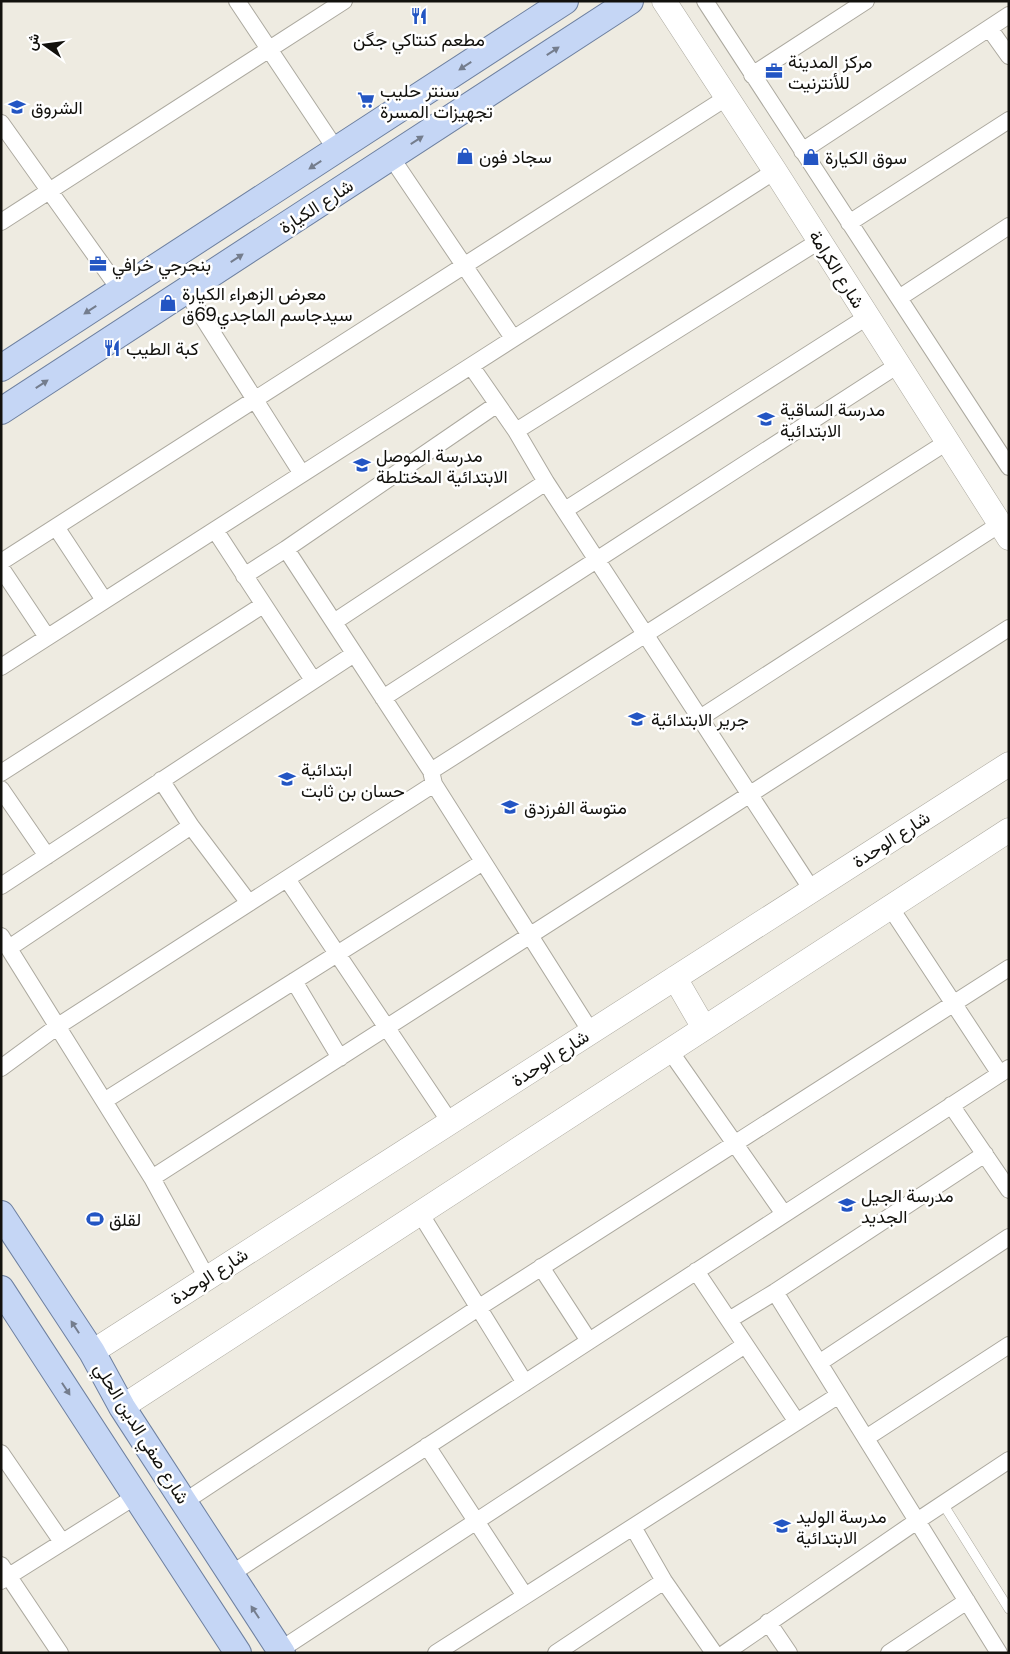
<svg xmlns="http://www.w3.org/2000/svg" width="1010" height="1654" font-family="'Public Sans',Vazirmatn,sans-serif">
  <rect width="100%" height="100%" fill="#eeebe1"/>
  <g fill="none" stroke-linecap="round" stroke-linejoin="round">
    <g stroke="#aca99f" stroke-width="10">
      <path id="lane" d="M943 1504 1009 1609"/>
    </g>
    <g stroke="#aca99f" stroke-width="18">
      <path id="street" d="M237 1 337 151
        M705 1 1009 467
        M989 28 1009 56
        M752 75 866 1
        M1 123 120 290
        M802 151 1009 15
        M391 157 513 338
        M1 222 344 1
        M849 223 1009 120
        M186 291 302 474
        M899 298 1009 226
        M471 366 516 431 546 482 812 890
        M516 431 819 241
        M565 510 867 317
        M56 527 104 600
        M215 530 313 680
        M286 549 431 771 434 784 591 1032
        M1 562 726 98
        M1 568 47 637
        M244 576 286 549 496 405
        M334 622 546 482
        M1 667 775 171
        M383 698 898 365
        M700 718 1000 524
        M431 771 947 442
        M1 773 263 605
        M161 780 191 826 249 903
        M1 789 47 856
        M287 879 450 1122
        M1 886 354 654
        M890 907 1000 1074
        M1 936 152 1178 207 1278
        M9 948 191 826
        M294 981 340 1058
        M670 1051 784 1214
        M1 1068 58 1026 434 784
        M104 1101 483 862
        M951 1105 1009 1190
        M152 1178 1009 628
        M420 1213 525 1383
        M541 1267 589 1341
        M696 1271 797 1422
        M775 1292 999 1653
        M729 1320 775 1292 985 1154
        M819 1363 1009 1237
        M866 1438 1009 1345
        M427 1446 525 1596
        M1 1453 62 1542
        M184 1502 478 1308 1009 968
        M633 1527 664 1581 714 1653
        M1 1565 60 1653
        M231 1574 1009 1068
        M1 1581 136 1496
        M768 1622 789 1653
        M280 1650 745 1345
        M436 1653 839 1395
        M556 1653 664 1581
        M725 1653 917 1521 1009 1460
        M889 1653 967 1601"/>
    </g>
    <g stroke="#aca99f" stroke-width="25">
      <path id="secondary" d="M664 1 775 171 1009 538
        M675 978 704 1028
        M92 1352 1009 764
        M122 1407 1009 830"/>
    </g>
    <g stroke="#6e80a0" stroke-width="28">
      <path id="primary" d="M1 368 565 1
        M1 411 630 1
        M1 1214 92 1352 122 1407 282 1653
        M1 1289 238 1653"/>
    </g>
    <use href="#lane" stroke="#fff" stroke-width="9"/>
    <use href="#street" stroke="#fff" stroke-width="16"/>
    <use href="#secondary" stroke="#fff" stroke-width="24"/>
    <use href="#primary" stroke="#c5d6f5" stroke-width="26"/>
  </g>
  <defs><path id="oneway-solid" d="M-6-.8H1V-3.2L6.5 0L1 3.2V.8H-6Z" transform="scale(1.25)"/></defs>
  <g fill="#747d8d">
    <use href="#oneway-solid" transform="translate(553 51) rotate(-33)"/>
    <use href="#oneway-solid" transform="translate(465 66) rotate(147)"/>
    <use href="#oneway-solid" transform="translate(417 140) rotate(-33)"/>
    <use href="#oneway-solid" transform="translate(315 165) rotate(147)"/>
    <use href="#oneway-solid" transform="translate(237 258) rotate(-33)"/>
    <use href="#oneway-solid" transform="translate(90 310) rotate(147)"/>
    <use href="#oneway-solid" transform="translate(42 384) rotate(-33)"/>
    <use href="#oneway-solid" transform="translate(75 1327) rotate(-123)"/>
    <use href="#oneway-solid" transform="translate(66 1389) rotate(57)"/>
    <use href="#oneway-solid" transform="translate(255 1612) rotate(-123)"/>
  </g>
  <defs>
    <g id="restaurant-bare" transform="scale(1.35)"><path d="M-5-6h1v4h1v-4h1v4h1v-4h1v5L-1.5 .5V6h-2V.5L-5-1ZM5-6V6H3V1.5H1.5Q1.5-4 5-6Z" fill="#2355c3" stroke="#fff" stroke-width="2.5" paint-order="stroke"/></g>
    <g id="office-bare" transform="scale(1.35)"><path d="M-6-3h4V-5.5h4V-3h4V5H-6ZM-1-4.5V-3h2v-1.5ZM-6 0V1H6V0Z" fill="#2355c3" stroke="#fff" stroke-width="2.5" paint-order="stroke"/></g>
    <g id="supermarket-bare" transform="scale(1.35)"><path d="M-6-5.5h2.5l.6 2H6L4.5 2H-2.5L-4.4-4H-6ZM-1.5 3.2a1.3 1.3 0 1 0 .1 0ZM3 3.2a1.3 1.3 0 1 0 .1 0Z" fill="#2355c3" stroke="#fff" stroke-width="2.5" paint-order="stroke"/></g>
    <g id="school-bare" transform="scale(1.35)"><path d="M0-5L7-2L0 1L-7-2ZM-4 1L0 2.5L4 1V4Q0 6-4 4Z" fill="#2355c3" stroke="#fff" stroke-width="2.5" paint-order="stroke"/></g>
    <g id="shop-bare" transform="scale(1.35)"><path d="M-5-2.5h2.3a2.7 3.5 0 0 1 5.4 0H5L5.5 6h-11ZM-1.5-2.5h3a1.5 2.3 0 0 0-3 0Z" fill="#2355c3" stroke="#fff" stroke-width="2.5" paint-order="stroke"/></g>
    <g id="stadium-bare" transform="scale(1.35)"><path d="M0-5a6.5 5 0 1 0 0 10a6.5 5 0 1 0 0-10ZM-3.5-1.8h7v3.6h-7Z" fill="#2355c3" stroke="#fff" stroke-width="2.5" paint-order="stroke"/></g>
  </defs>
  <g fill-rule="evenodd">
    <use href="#restaurant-bare" x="419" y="16"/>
    <use href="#office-bare" x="774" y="71"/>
    <use href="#supermarket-bare" x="366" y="100"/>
    <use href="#school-bare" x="17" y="107"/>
    <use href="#shop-bare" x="465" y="156"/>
    <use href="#shop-bare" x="811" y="157"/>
    <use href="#office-bare" x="98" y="264"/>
    <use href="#shop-bare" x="168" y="303"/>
    <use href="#restaurant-bare" x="112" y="348"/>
    <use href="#school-bare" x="766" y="419"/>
    <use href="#school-bare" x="362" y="465"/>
    <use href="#school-bare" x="637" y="719"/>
    <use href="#school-bare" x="287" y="779"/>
    <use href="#school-bare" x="510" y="807"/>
    <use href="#school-bare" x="847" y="1205"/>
    <use href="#stadium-bare" x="95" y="1219"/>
    <use href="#school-bare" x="782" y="1526"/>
  </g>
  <g text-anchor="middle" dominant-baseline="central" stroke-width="5" stroke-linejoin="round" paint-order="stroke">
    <g font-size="18" fill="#12110d" stroke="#fff" text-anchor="start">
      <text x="419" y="39" text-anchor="middle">مطعم كنتاكي جگن</text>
      <text x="788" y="61">مركز المدينة<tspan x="788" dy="21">للأنترنيت</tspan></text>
      <text x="380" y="90">سنتر حليب<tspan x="380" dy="21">تجهيزات المسرة</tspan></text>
      <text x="31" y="107">الشروق</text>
      <text x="479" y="156">سجاد فون</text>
      <text x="825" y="157">سوق الكيارة</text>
      <text x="112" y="264">بنجرجي خرافي</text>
      <text x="182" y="293">معرض الزهراء الكيارة<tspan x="182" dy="21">سيدجاسم الماجدي69ق</tspan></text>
      <text x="126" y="348">كبة الطيب</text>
      <text x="780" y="409">مدرسة الساقية<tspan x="780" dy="21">الابتدائية</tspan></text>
      <text x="376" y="455">مدرسة الموصل<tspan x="376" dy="21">الابتدائية المختلطة</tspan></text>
      <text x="651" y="719">جرير الابتدائية</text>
      <text x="301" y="769">ابتدائية<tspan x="301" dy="21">حسان بن ثابت</tspan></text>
      <text x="524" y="807">متوسة الفرزدق</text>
      <text x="861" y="1195">مدرسة الجيل<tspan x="861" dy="21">الجديد</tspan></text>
      <text x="109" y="1219">لقلق</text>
      <text x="796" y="1516">مدرسة الوليد<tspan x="796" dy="21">الابتدائية</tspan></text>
    </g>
    <g font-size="18" fill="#12110d" stroke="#fff">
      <text transform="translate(316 206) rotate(-33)">شارع الكيارة</text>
      <text transform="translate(837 269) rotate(58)">شارع الكرامة</text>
      <text transform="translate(891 839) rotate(-33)">شارع الوحدة</text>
      <text transform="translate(550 1058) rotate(-33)">شارع الوحدة</text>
      <text transform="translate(209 1276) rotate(-33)">شارع الوحدة</text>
      <text transform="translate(142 1433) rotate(58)">شارع صفي الدين الحلي</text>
    </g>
  </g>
  <rect width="1010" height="1654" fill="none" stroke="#12110d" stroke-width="5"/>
  <g transform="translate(45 45) rotate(284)" stroke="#ffffff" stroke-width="4" paint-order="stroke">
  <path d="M0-4L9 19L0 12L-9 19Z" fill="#12110d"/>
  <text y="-8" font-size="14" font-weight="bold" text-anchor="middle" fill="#12110d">ش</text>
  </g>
</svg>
